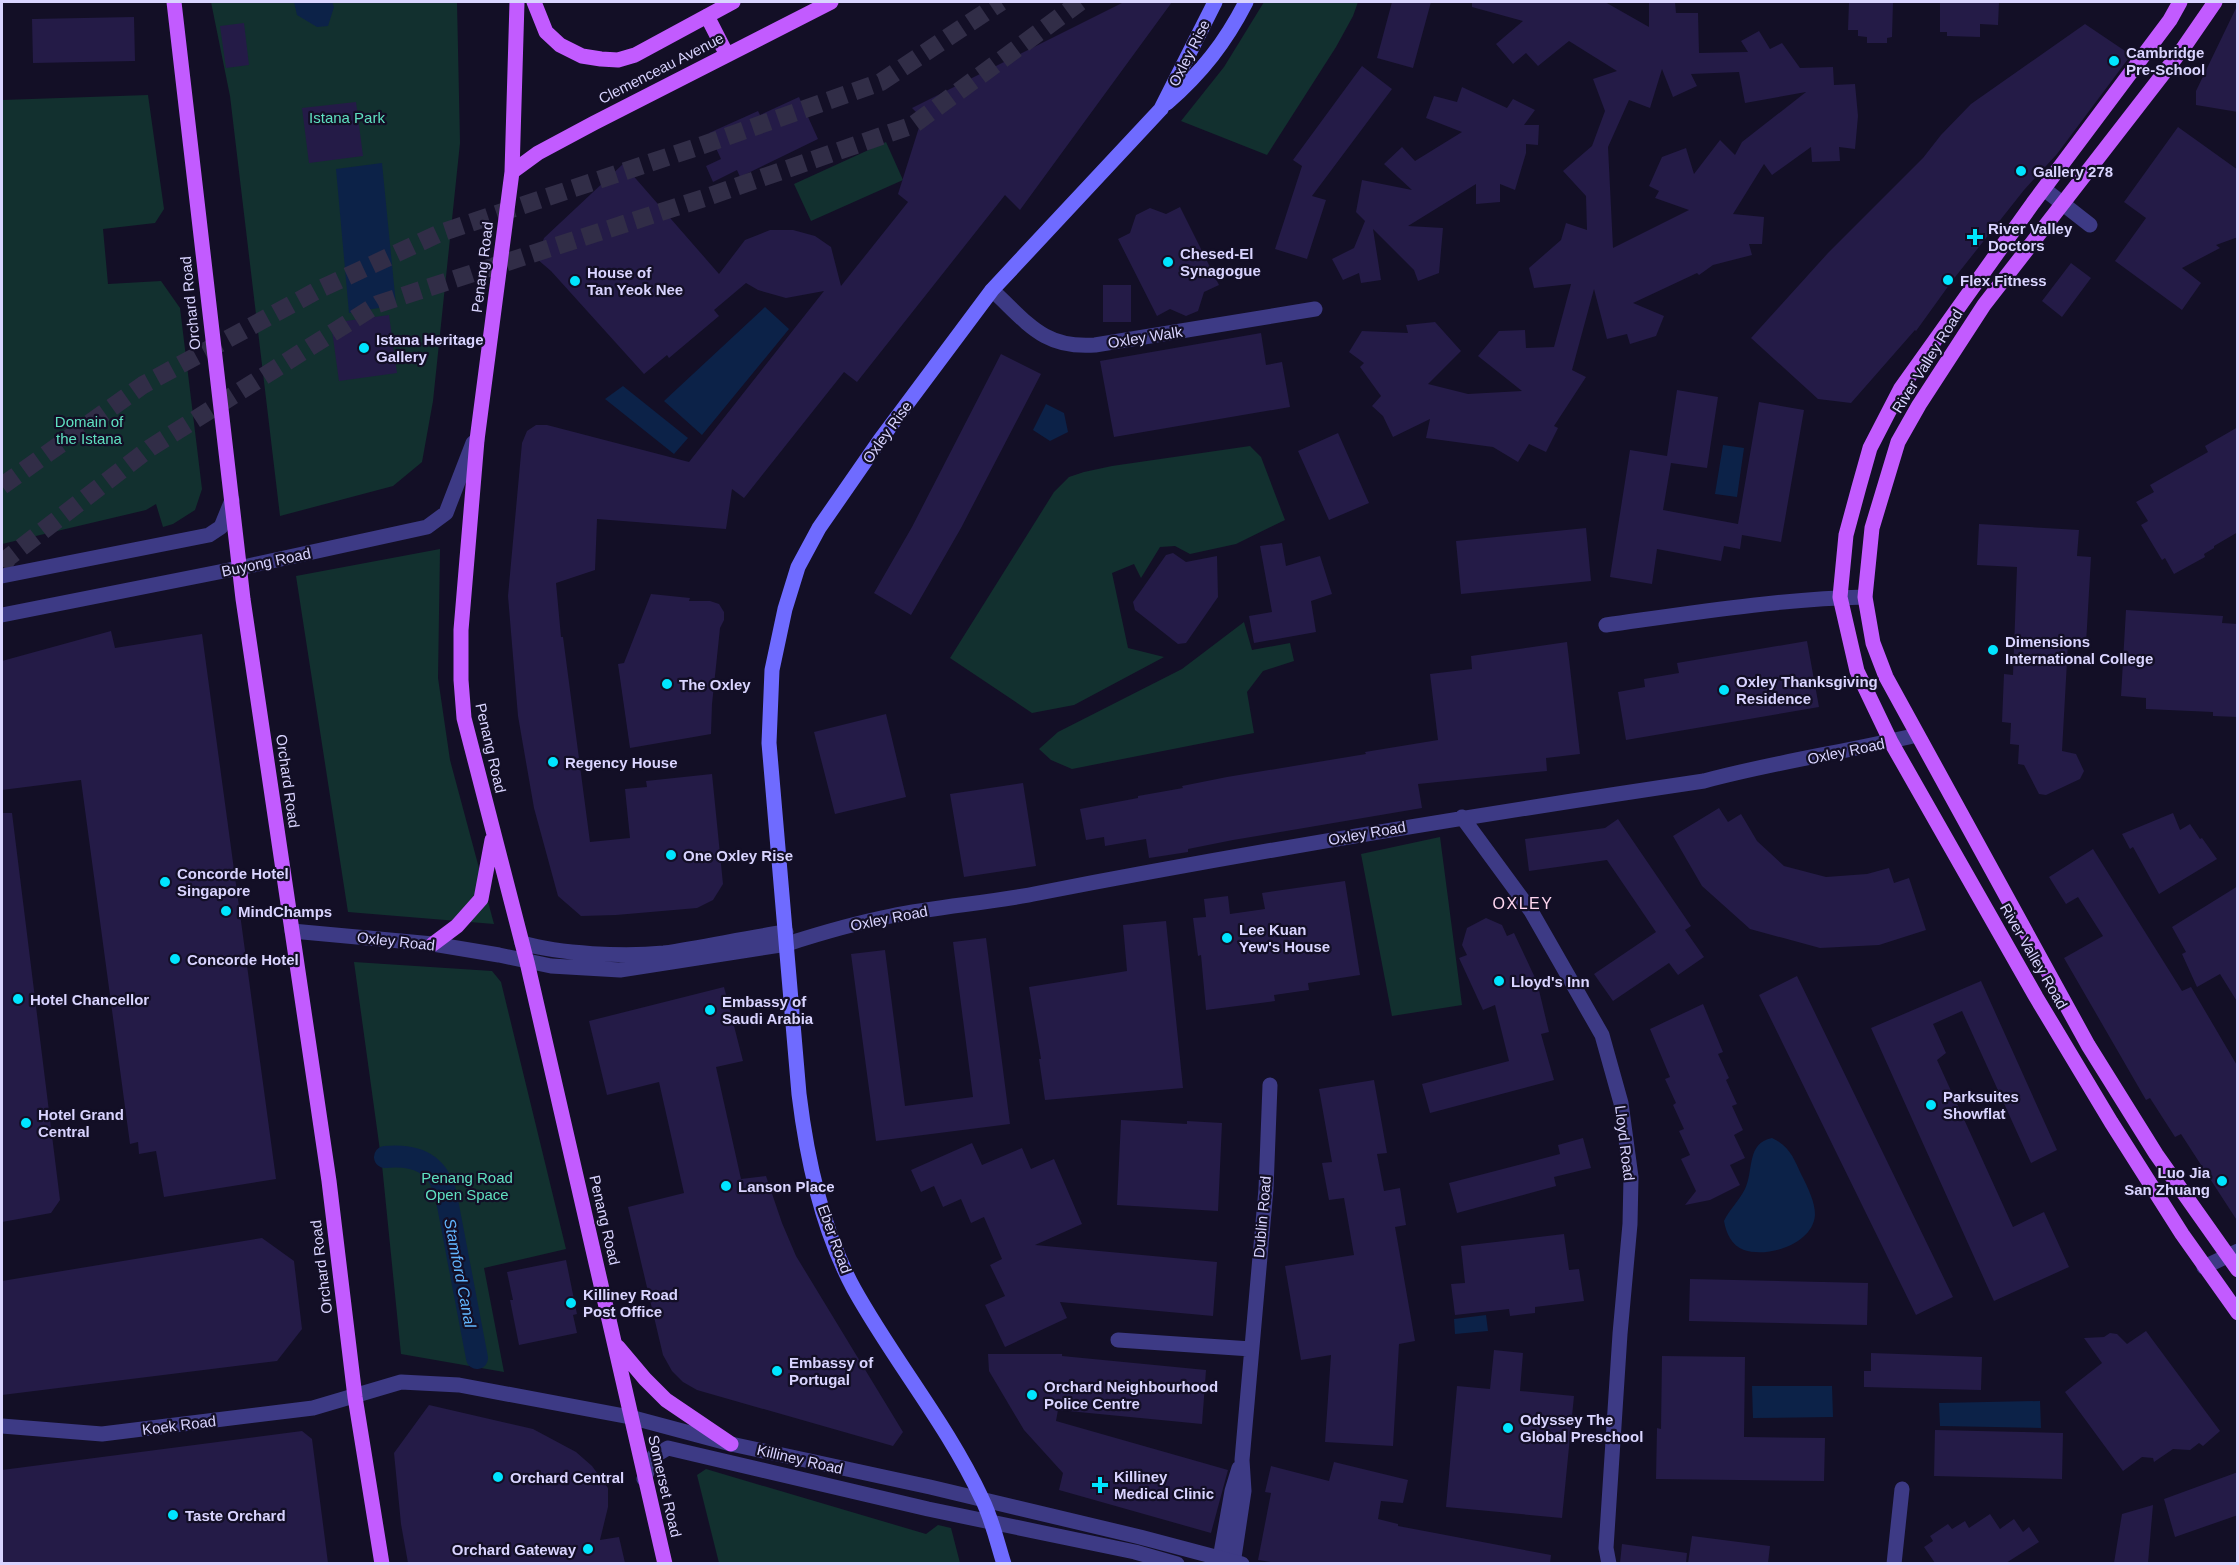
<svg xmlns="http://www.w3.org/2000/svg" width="2239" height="1565" font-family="Helvetica,sans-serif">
  <rect width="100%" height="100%" fill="#130f26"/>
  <path fill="#12302f" d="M211 2H457L460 143 433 401 422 462 393 486 280 516 230 96Z
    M1264 2H1358L1353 16 1336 47 1267 155 1181 121 1224 67Z
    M148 95 164 209 155 223 103 229 108 284 161 281 180 308 202 489 195 510 173 524 163 527 156 504 146 510 2 544V100Z
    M886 142 903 180 811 221 794 184Z
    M1250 446 1261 457 1285 520 1236 544 1190 554 1175 546 1160 547 1141 578 1134 564 1112 573 1128 648 1164 657 1074 705 1032 713 950 658 1054 492 1069 477 1084 472 1112 466Z
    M440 549 438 678 450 760 494 924 348 912 296 576Z
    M1244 622 1252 650 1290 643 1294 661 1263 671 1247 692 1254 733 1072 769 1051 760 1039 749 1058 732 1182 669Z
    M1440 837 1462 1005 1392 1016 1361 854Z
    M354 962 492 971 501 982 566 1249 484 1268 504 1372 401 1354 382 1165Z
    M706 1469 926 1534 938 1525 951 1528 960 1563H719L697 1475Z"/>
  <path fill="#0c2248" d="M294 2H332L334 7 328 26 317 27 297 15Z
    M382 163 396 305 349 313 336 169Z
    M765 307 789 329 702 435 664 401Z
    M623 386 688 438 674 454 605 399Z
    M1046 404 1064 413 1068 432 1050 441 1033 430Z
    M1723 445 1744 448 1737 497 1715 494Z
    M1772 1138C1790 1146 1794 1159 1802 1176 1808 1188 1815 1202 1815 1215 1813 1244 1768 1258 1744 1250 1732 1246 1726 1233 1724 1221 1729 1210 1739 1201 1745 1189 1754 1171 1746 1143 1772 1138Z
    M1486 1315 1488 1331 1455 1334 1454 1319Z
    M1752 1386H1832L1833 1417 1753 1418Z
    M2040 1401 2041 1428 1940 1426 1939 1403Z"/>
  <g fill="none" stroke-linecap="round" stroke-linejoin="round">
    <path stroke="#0c2248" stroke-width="22" d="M385 1157C416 1154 438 1163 446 1195L477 1358"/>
  </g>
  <path fill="#241b47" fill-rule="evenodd" d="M1124 2H1172L1020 210 1005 195 857 382 844 372 744 498 732 489 726 529 597 519 595 570 556 583 561 637H563L590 842 630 838 625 789 647 787 646 781 712 774 723 884 713 900 697 908 616 915 581 916 558 896 534 808 518 716 508 596 522 443 527 431 536 425H547L689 462 824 291 786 298 758 290 746 283 714 310 719 316 669 358 667 355 644 374 551 271 537 259 544 238 623 164 719 274 745 240 770 230H793L815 236 831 247 841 286 908 202 898 194 922 118 912 108Z
    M1392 2H1431L1413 68 1377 58Z
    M1472 2H1605L1649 27V2H1675L1676 13H1698L1699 53 1748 52 1741 41 1759 31 1770 49 1782 43 1800 68 1833 67 1834 85 1855 84 1858 116 1855 149 1839 147 1840 161 1812 162 1811 147 1772 175 1764 164 1733 214 1764 217 1762 244H1749L1752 255 1713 265 1699 275 1697 273 1633 303 1664 316 1656 336 1630 344 1627 334 1607 339 1594 289 1572 370 1586 377 1554 426 1558 428 1546 452 1529 444 1518 462 1493 447 1426 438 1430 419 1393 437 1383 416 1372 406 1381 396 1360 367 1364 363 1349 352 1362 331 1408 333 1406 325 1435 322 1461 351 1428 384 1468 394 1522 391 1478 356 1499 331 1525 330 1526 348 1554 347 1571 284 1534 288 1529 268 1561 240 1566 223 1587 230 1586 196 1563 171 1592 146 1605 111 1593 79 1617 71 1569 41 1538 66 1526 53 1513 64 1496 44 1523 21 1472 7ZM1662 69 1673 97 1697 86 1691 74 1739 72 1745 103 1806 92 1742 142 1735 155 1720 140 1694 174 1686 148 1662 157 1649 186 1659 191 1655 198 1689 210 1613 248 1608 147 1629 100 1650 108Z
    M1849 2H1893L1892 37 1887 38V43H1867V37L1858 36V30H1848Z
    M1940 2H1999L1998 25 1980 24V37L1947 36V32H1940Z
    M2238 4V112L2196 105V91Z
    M134 17 135 61 33 63 32 19Z
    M244 23 249 65 226 68 220 26Z
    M2085 24 2131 55 2057 154 2024 190 1952 281 1916 331 1915 330 1851 403 1818 399 1751 338 1828 253 1923 158 1941 135 1971 104Z
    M1362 66 1392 89 1312 196 1326 200 1307 259 1275 249 1302 166 1293 160Z
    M1462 87 1507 108 1513 99 1535 110 1524 125H1539L1538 145 1526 144V153L1515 190 1500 184V202L1476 204V184L1408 226 1443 228 1439 273 1418 281 1414 270 1373 229 1381 280 1361 283 1359 273 1343 280 1332 259 1354 248 1365 221 1356 212 1362 180 1412 190 1384 164 1402 147 1415 161 1462 132 1426 118 1434 96 1457 102Z
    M799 97 818 139 740 177 737 170 713 182 706 166 721 159 709 133 758 111 760 115Z
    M356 102 363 156 309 163 302 108Z
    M2178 127 2238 170V237L2216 245 2220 248 2182 268 2201 283 2182 310 2115 261 2146 218 2124 202Z
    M1180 207 1219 285 1204 292 1198 311 1186 316 1170 309 1157 316 1118 239 1130 233 1136 215 1150 208 1166 214Z
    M2071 263 2091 278 2062 317 2042 301Z
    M1103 285H1131V322H1103Z
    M389 315 397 373 339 381 331 323Z
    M1261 333 1266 365 1282 362 1290 407 1114 437 1100 361Z
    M1001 354 1041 374 961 528 911 615 874 593 912 527Z
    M1677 390 1718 397 1707 468 1671 463 1663 510 1738 524 1759 402 1804 410 1781 542 1742 535 1740 549 1724 546 1721 561 1657 549 1652 584 1610 577 1630 450 1667 456Z
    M2238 427V532L2214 546V548L2204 554 2205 557 2174 574 2165 558 2162 560 2141 525 2148 521 2136 502 2154 492 2150 485 2208 452 2205 446Z
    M1338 433 1369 503 1329 520 1298 451Z
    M1979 524 2079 530 2077 556 2091 557 2086 644 2068 643 2062 751 2076 754 2084 771 2080 779 2046 795 2039 794 2024 765 2018 764 2019 745 2010 744 2011 723 2002 722 2004 674 2013 675 2017 567 1977 565Z
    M1586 528 1591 581 1461 594 1456 541Z
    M1282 543 1286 566 1320 556 1332 594 1311 601 1316 632 1254 643 1249 616 1272 612 1260 546Z
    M1173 553 1186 562 1217 556 1218 597 1186 643 1178 644 1135 610 1133 602 1166 555Z
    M651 594 690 598 689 601H710L719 604 724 612V620L720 628 712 704 711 734 630 748 618 664 624 663Z
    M2126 610 2223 616 2222 623 2238 624V717L2213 716V712L2146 709V698L2121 696Z
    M111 631 115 648 202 634 276 1179 164 1197 156 1151 139 1154 138 1142 130 1144 81 780 2 790V661Z
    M1807 641 1819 707 1626 740 1618 692 1645 687 1644 679 1679 673 1677 663Z
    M1567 642 1580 754 1546 758 1547 771 1418 784 1422 808 1233 840 1188 849V852L1149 858 1146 839 1105 846 1104 837 1086 840 1080 809 1138 798V796L1183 788 1182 786 1227 777 1366 754 1365 752 1438 740 1430 674 1472 669 1471 656Z
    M886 714 906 797 835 814 814 732Z
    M1023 783 1036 866 964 877 950 794Z
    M1719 808 1728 822 1741 814 1757 841 1784 866 1826 877 1867 874 1889 868 1894 883 1909 878 1926 930 1879 945 1820 948 1750 929 1702 886 1673 836Z
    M2 813H12L60 1200 51 1213 2 1222Z
    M2173 813 2180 830 2190 824 2200 839 2202 838 2217 859 2159 894 2133 847 2130 849 2122 834Z
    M1618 819 1691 926 1685 930 1704 957 1678 975 1669 963 1613 1001 1594 974 1656 932 1607 860 1529 871 1525 839 1605 828Z
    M2093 849 2182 991 2191 987 2238 1067V1222L2181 1134 2175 1137 2150 1098 2146 1100 2064 958 2103 936 2078 897 2066 904 2049 877Z
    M1345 881 1360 975 1308 983 1309 990 1274 995 1275 1001 1206 1010 1201 955 1198 956 1193 918 1206 917 1204 899 1228 896 1230 914 1265 909 1262 893Z
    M2238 886V1003L2220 974 2197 987 2182 954 2186 952 2172 927Z
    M1486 918 1502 925 1507 936 1514 933 1537 982 1549 1032 1541 1034 1554 1080 1430 1113 1422 1084 1509 1061 1495 1005 1483 1010 1459 958 1467 955 1462 945 1467 928Z
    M1166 921 1183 1088 1045 1100 1039 1059H1041L1029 987 1127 971 1123 925Z
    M986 938 1010 1124 876 1141 851 954 885 950 905 1106 973 1097 953 942Z
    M1797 976 1953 1297 1916 1315 1759 995Z
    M1981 981 2057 1150 2031 1163 1962 1011 1933 1024 1946 1053 1937 1060 2013 1227 2044 1212 2069 1267 1994 1301 1871 1028Z
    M724 987 743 1061 716 1067 741 1179 766 1176 782 1223 796 1256 903 1432 893 1446 697 1390 683 1382 672 1371 663 1355 628 1207 684 1193 659 1082 607 1095 589 1021Z
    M1703 1004 1723 1052 1718 1054 1729 1078 1726 1080 1737 1104 1732 1106 1743 1130 1734 1135 1745 1158 1730 1165 1740 1185 1710 1200 1685 1205 1696 1191 1681 1159 1690 1155 1679 1131 1684 1129 1673 1105 1676 1103 1665 1079 1670 1077 1650 1029Z
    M1374 1080 1387 1153 1377 1154 1384 1191 1400 1188 1406 1225 1395 1227 1415 1341 1399 1344 1393 1446 1325 1442 1331 1355 1301 1360 1285 1266 1354 1255 1344 1198 1329 1200 1322 1163 1332 1162 1319 1089Z
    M1121 1120 1187 1124V1121L1222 1123 1218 1211 1117 1205Z
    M1583 1138 1591 1168 1554 1177 1556 1186 1457 1213 1449 1183 1560 1154 1558 1145Z
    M972 1143 982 1165 1022 1148 1031 1169 1054 1159 1082 1224 1035 1245 1217 1262 1213 1316 1060 1302 1067 1318 1005 1347 985 1305 1005 1296 990 1265 1002 1259 984 1217 971 1223 961 1199 943 1207 934 1186 921 1192 911 1170Z
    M1564 1234 1569 1270 1579 1269 1584 1301 1535 1307V1313L1510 1316 1509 1309 1455 1315 1451 1284 1465 1283 1461 1246Z
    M262 1238 294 1261 302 1329 277 1361 2 1395V1281Z
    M566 1260 577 1314 573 1315 577 1333 519 1345 510 1300H513L507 1272Z
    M1690 1279 1868 1283 1867 1325 1689 1321Z
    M2146 1331 2220 1431 2203 1446 2199 1443 2190 1450 2173 1449 2154 1462 2153 1458 2142 1457 2123 1471 2065 1392 2102 1363 2084 1338 2104 1337 2110 1333 2117 1334 2127 1344Z
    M1494 1350 1523 1353 1520 1391 1574 1396 1562 1518 1446 1507 1457 1386 1490 1389Z
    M1871 1353 1982 1357 1981 1390 1864 1387V1371H1871Z
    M988 1354H1062V1356L1206 1370 1202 1424 1058 1410 1056 1421 1228 1470 1211 1533 1059 1490 1063 1473 1024 1430 989 1371Z
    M1662 1356 1745 1357 1744 1437 1825 1438 1824 1481 1656 1479 1657 1428 1661 1429Z
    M429 1405 533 1429 576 1452 592 1466 608 1488V1507L600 1540 619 1537 625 1563H408L401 1524 394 1453Z
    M1935 1430 2063 1433 2062 1479 1934 1476Z
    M302 1431 312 1439 328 1563H2V1470Z
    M1334 1462 1408 1480 1403 1503 1381 1501 1378 1519 1398 1524V1526L1551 1555 1550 1563H1276L1258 1560 1271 1493 1265 1492 1271 1466 1329 1481Z
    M2238 1472V1515L2175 1537 2164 1499Z
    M2153 1505 2148 1563H2114L2122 1514Z
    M1990 1514 2000 1529 2014 1519 2023 1532 2029 1527 2039 1542 2006 1563H1935L1924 1547 1933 1541 1930 1536 1948 1524 1952 1529 1965 1521 1969 1528Z
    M1692 1536 1770 1546 1768 1563H1688Z
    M1622 1544 1687 1553 1686 1563H1620Z"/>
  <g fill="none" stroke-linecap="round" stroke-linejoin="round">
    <path stroke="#312d47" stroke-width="18" stroke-dasharray="18 9" stroke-linecap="butt" d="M2 486 143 385 318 290 440 233 697 147 881 82 1001 2
      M2 566 9 557 150 448 378 304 704 198 913 125 1080 2"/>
    <path stroke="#3d3a85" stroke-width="15" d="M2044 189 2090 225
      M992 290C1027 322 1043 349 1095 345L1315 309
      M1606 625C1692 613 1779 599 1865 597
      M1462 817 1531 911 1602 1035 1621 1103 1631 1177 1630 1224 1620 1334 1606 1548 1609 1564
      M787 944C821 933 856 923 891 916 940 906 990 903 1039 893 1260 850 1482 814 1704 781 1774 762 1846 752 1917 735
      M2204 1267 2238 1251
      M1118 1340 1251 1349
      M1219 1564 1232 1491 1239 1468
      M1233 1564 1244 1491 1242 1460 1266 1189 1270 1085
      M1894 1564 1902 1489"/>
    <path stroke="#3d3a85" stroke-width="15" d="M2 576 209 535 221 527 232 500
      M2 615 239 568 427 527 446 513 473 443 477 440
      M292 931 433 944 499 955 551 966 620 970 787 944
      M522 943C560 954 624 957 664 953 705 947 745 938 786 932
      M2 1426 102 1434 313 1408 401 1382 459 1385 630 1417 731 1444 930 1487 1140 1537 1242 1564
      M644 1479 654 1456 668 1448 928 1509 1135 1552 1177 1564"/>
    <path stroke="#6f6bff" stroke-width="15" d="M1167 103C1202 72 1225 43 1246 2
      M1004 1564C997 1542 992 1519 982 1499 947 1424 894 1361 854 1289 822 1230 807 1160 799 1094L769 743 772 670 785 609 798 567 819 528 880 440 992 290 1161 109 1215 2"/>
    <path stroke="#c25bff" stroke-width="15" d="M174 2 243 599 329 1181 355 1397 382 1564
      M517 2 512 172 477 440 461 630V680L464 718 527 962 665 1564
      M534 2 546 32 560 45 582 56 601 59 618 60 635 55 733 2
      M2180 2 2170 20 2033 203 1901 388 1870 448 1859 487 1846 535 1840 597 1857 671 1891 742 2036 997 2111 1122 2182 1234 2238 1313
      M2215 2 2184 47 1984 305 1919 405 1898 442 1872 528 1865 597 1873 643 1886 677 2088 1045 2156 1154 2238 1270
      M707 16 727 55
      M512 172 538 153 594 123 831 2
      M433 944 457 926 481 899 492 840
      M618 1347 645 1379 666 1400 731 1444"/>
  </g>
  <g fill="#00e5ff" stroke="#130f26" stroke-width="2">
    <circle cx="2114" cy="61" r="6"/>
    <circle cx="2021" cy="171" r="6"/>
    <path d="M1972 228h6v6h6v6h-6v6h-6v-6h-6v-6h6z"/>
    <circle cx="1168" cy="262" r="6"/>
    <circle cx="1948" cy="280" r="6"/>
    <circle cx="575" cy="281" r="6"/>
    <circle cx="364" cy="348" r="6"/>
    <circle cx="1993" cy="650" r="6"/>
    <circle cx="667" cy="684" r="6"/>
    <circle cx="1724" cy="690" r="6"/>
    <circle cx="553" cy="762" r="6"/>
    <circle cx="671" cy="855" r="6"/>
    <circle cx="165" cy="882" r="6"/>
    <circle cx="226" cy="911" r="6"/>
    <circle cx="1227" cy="938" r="6"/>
    <circle cx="175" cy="959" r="6"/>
    <circle cx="1499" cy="981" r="6"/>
    <circle cx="18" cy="999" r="6"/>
    <circle cx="710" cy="1010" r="6"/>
    <circle cx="1931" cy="1105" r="6"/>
    <circle cx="26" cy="1123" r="6"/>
    <circle cx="2222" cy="1181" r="6"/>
    <circle cx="726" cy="1186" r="6"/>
    <circle cx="571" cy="1303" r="6"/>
    <circle cx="777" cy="1371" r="6"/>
    <circle cx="1032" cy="1395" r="6"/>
    <circle cx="1508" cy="1428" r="6"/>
    <circle cx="498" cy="1477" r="6"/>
    <path d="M1097 1476h6v6h6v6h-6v6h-6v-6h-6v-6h6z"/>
    <circle cx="173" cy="1515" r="6"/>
    <circle cx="588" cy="1549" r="6"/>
  </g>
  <g text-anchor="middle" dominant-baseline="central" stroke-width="4.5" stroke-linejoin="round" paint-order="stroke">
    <g font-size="15" font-weight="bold" fill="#d9d4ff" stroke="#130f26" text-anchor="start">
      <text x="2126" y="52">Cambridge<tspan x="2126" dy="17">Pre-School</tspan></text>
      <text x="2033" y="171">Gallery 278</text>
      <text x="1988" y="228">River Valley<tspan x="1988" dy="17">Doctors</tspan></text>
      <text x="1180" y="253">Chesed-El<tspan x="1180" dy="17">Synagogue</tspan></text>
      <text x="587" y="272">House of<tspan x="587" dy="17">Tan Yeok Nee</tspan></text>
      <text x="1960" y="280">Flex Fitness</text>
      <text x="376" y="339">Istana Heritage<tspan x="376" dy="17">Gallery</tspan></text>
      <text x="2005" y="641">Dimensions<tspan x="2005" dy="17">International College</tspan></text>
      <text x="1736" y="681">Oxley Thanksgiving<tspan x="1736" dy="17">Residence</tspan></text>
      <text x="679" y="684">The Oxley</text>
      <text x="565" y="762">Regency House</text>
      <text x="683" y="855">One Oxley Rise</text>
      <text x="177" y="873">Concorde Hotel<tspan x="177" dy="17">Singapore</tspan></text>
      <text x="238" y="911">MindChamps</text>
      <text x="1239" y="929">Lee Kuan<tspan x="1239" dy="17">Yew's House</tspan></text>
      <text x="187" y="959">Concorde Hotel</text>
      <text x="1511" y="981">Lloyd's Inn</text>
      <text x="30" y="999">Hotel Chancellor</text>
      <text x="722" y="1001">Embassy of<tspan x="722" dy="17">Saudi Arabia</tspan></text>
      <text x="1943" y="1096">Parksuites<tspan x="1943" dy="17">Showflat</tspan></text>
      <text x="38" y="1114">Hotel Grand<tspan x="38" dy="17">Central</tspan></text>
      <text x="2210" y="1172" text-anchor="end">Luo Jia<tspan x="2210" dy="17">San Zhuang</tspan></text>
      <text x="738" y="1186">Lanson Place</text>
      <text x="583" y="1294">Killiney Road<tspan x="583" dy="17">Post Office</tspan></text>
      <text x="789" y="1362">Embassy of<tspan x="789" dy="17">Portugal</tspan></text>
      <text x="1044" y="1386">Orchard Neighbourhood<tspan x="1044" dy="17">Police Centre</tspan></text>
      <text x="1520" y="1419">Odyssey The<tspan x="1520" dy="17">Global Preschool</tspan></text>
      <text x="1114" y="1476">Killiney<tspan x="1114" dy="17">Medical Clinic</tspan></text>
      <text x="510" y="1477">Orchard Central</text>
      <text x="185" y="1515">Taste Orchard</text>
      <text x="576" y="1549" text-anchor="end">Orchard Gateway</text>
    </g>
    <g font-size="15" fill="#d9d4ff" stroke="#130f26">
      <text transform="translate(1189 53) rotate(-63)">Oxley Rise</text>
      <text transform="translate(661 68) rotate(-27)">Clemenceau Avenue</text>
      <text transform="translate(482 267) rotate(-83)">Penang Road</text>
      <text transform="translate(190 303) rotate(-96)">Orchard Road</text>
      <text transform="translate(1145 337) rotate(-9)">Oxley Walk</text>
      <text transform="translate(1927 361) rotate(-58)">River Valley Road</text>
      <text transform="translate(887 432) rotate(-54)">Oxley Rise</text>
      <text transform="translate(266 562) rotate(-12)">Buyong Road</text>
      <text transform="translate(491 748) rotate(77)">Penang Road</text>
      <text transform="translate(1846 751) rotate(-12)">Oxley Road</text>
      <text transform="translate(288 781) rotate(82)">Orchard Road</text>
      <text transform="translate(1367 833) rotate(-10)">Oxley Road</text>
      <text transform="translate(889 918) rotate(-11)">Oxley Road</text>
      <text transform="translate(396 941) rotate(6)">Oxley Road</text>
      <text transform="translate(2034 956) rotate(60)">River Valley Road</text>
      <text transform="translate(1625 1143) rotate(83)">Lloyd Road</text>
      <text transform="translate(1262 1217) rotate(-85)">Dublin Road</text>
      <text transform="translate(605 1220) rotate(77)">Penang Road</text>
      <text transform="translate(835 1239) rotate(70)">Eber Road</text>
      <text transform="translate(321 1267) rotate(-97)">Orchard Road</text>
      <text transform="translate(179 1425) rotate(-7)">Koek Road</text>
      <text transform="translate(800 1459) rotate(13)">Killiney Road</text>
      <text transform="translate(665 1486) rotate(77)">Somerset Road</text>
    </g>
    <g font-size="15" fill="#5fe0c0" stroke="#130f26">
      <text x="347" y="117">Istana Park</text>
      <text x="89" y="421">Domain of<tspan x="89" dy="17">the Istana</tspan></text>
      <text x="467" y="1177">Penang Road<tspan x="467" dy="17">Open Space</tspan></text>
    </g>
    <g font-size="16" letter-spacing="1.5" fill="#ffd6f0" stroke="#130f26">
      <text x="1523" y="903">OXLEY</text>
    </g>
    <g font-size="16" font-style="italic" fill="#62b6ff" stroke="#130f26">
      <text transform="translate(460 1273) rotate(79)">Stamford Canal</text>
    </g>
  </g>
  <rect width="2239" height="1565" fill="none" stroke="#d9d4ff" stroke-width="6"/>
</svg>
